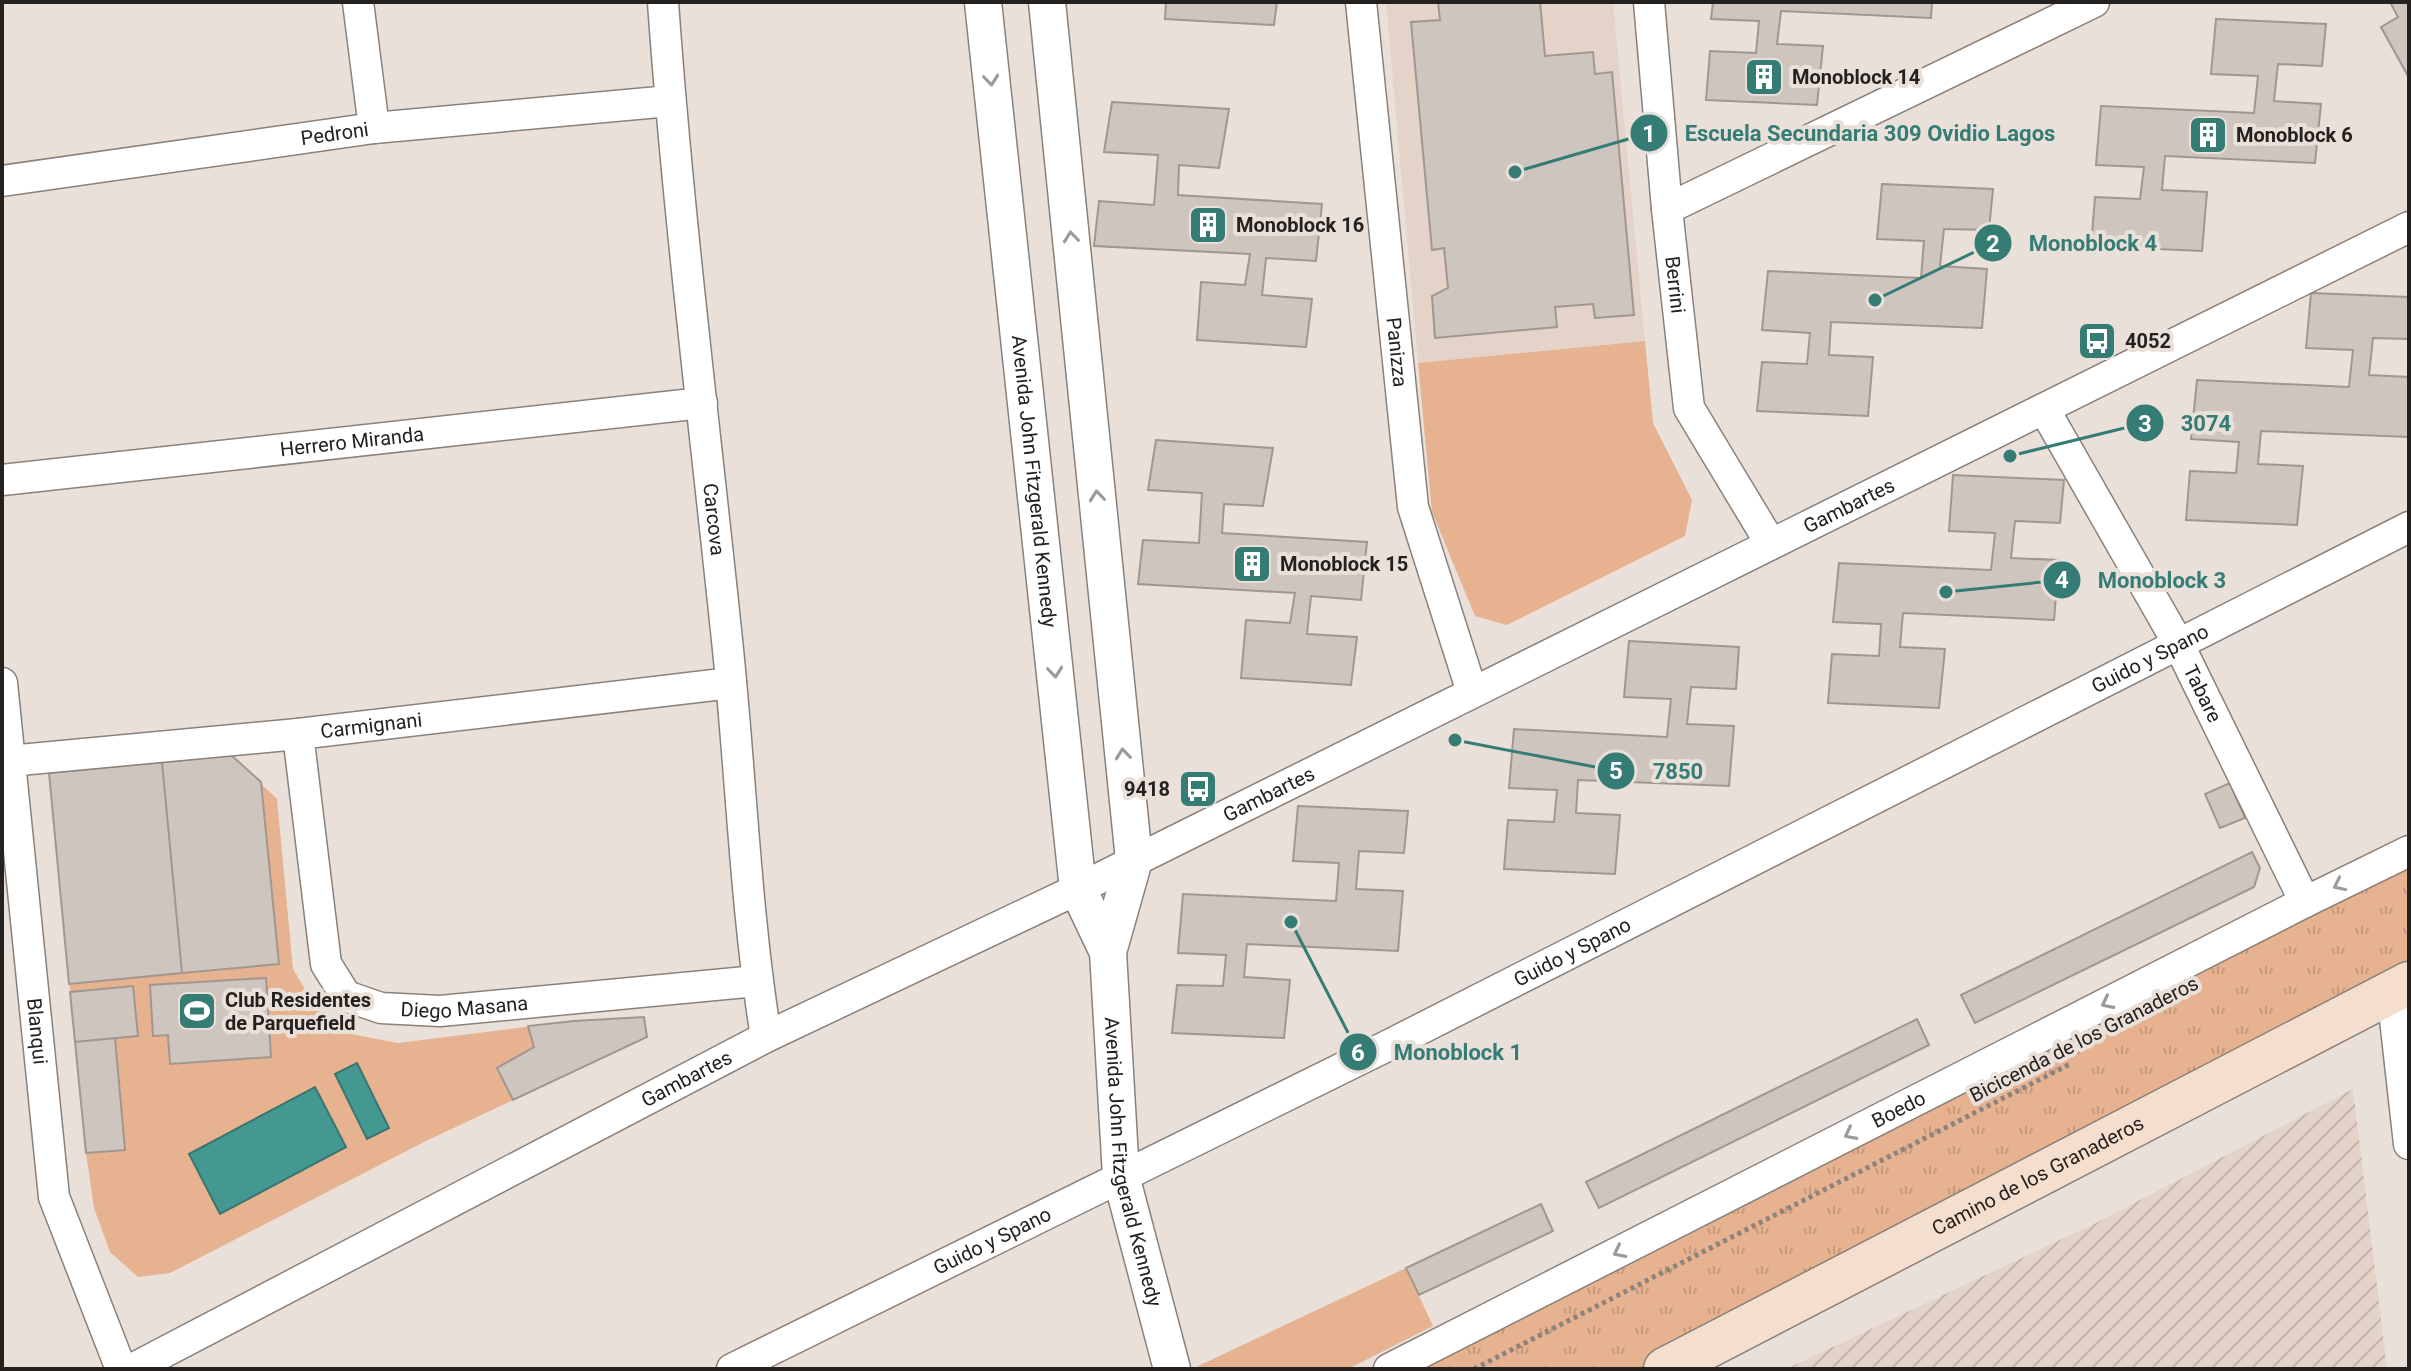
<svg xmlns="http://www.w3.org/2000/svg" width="2411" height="1371" font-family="Roboto,sans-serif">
  <defs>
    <pattern id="industrial-furrows" width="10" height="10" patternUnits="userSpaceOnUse" patternTransform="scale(2)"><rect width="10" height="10" fill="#e4d3c8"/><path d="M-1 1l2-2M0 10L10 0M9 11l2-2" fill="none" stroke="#c3b5ab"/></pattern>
    <pattern id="grass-tufts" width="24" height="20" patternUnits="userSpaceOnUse" patternTransform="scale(2)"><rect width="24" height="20" fill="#e6b28f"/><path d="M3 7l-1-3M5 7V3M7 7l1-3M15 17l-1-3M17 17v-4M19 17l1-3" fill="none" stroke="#c5997b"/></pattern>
  </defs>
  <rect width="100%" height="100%" fill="#eae0da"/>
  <path fill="#e4d3c8" d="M1386 2H1613L1645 341 1418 363Z"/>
  <path fill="url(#industrial-furrows)" d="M2353 1089 2387 1369H1786L2098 1222Z"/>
  <path fill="url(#grass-tufts)" d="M2409 851V983L1665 1369H1389Z"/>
  <path fill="#e6b28f" d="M1645 341 1653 423 1692 500 1685 536 1507 625 1475 616 1432 512 1418 363Z
    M231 755 277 799 293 969 315 1006 346 1033 398 1043 574 1021 644 1017 647 1037 426 1141 170 1273 138 1277 110 1252 94 1208 86 1153 49 773Z
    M1406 1268 1433 1326 1348 1369H1197L1196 1367Z"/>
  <path fill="#439991" stroke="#3a756f" stroke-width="2" d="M357 1063 389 1128 367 1139 335 1074Z
    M315 1087 346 1147 220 1214 189 1154Z"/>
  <path fill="#cfc5bf" stroke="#a09791" stroke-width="2" d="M1166 2H1277L1274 25 1165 19Z
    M1438 2H1540L1545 56 1593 52 1595 74 1612 72 1634 315 1595 318 1593 304 1555 307 1557 327 1435 338 1432 296 1448 288 1444 248 1432 250 1411 22 1440 20Z
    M1713 2H1932L1931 18 1781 11 1777 44 1823 46 1817 105 1706 100 1710 51 1756 53 1759 21 1711 19Z
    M2390 2H2409V78L2381 27 2398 17Z
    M2216 19 2326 24 2322 66 2278 64 2274 101 2321 104 2315 163 2165 156 2162 190 2207 192 2202 251 2091 246 2095 197 2140 199 2144 167 2096 165 2101 106 2254 113 2258 76 2211 74Z
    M1112 102 1229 109 1219 168 1179 165 1178 195 1322 204 1316 261 1266 258 1262 295 1312 299 1306 347 1197 340 1201 282 1245 285 1250 254 1094 246 1099 201 1154 205 1158 155 1104 152Z
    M1882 184 1993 189 1989 230 1944 229 1940 266 1987 269 1982 328 1831 322 1829 355 1873 357 1868 416 1757 411 1762 362 1807 364 1810 333 1762 330 1768 271 1921 278 1924 241 1877 239Z
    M2311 293 2409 297V339L2373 338 2369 375 2409 377V437L2261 431 2258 464 2303 466 2297 525 2186 520 2190 471 2236 473 2239 442 2191 439 2197 380 2349 387 2353 350 2306 348Z
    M1156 440 1273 448 1263 506 1224 504 1222 533 1367 542 1361 600 1311 596 1307 634 1357 637 1351 685 1241 678 1246 620 1290 623 1295 593 1138 584 1143 540 1199 543 1202 493 1148 490Z
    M1953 475 2064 480 2060 523 2015 521 2011 558 2059 560 2054 620 1903 613 1900 647 1945 649 1939 708 1828 703 1832 654 1879 656 1881 624 1833 622 1839 563 1991 570 1995 533 1949 531Z
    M1629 641 1739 647 1736 689 1691 687 1687 724 1734 726 1729 786 1578 780 1576 813 1620 815 1615 874 1504 869 1508 820 1554 822 1557 790 1509 788 1514 729 1667 737 1671 699 1624 697Z
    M231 755 261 782 279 964 182 973 162 762Z
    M162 762 182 973 69 984 49 773Z
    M2230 783 2245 818 2220 828 2205 794Z
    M1298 806 1408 811 1404 853 1359 851 1356 889 1403 891 1398 951 1247 944 1244 977 1290 980 1284 1038 1172 1033 1177 985 1223 986 1226 955 1178 953 1183 894 1336 901 1339 863 1293 861Z
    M2252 852 2260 868 2254 887 1975 1023 1961 995Z
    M266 978 271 1057 170 1064 168 1035 153 1036 150 985Z
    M133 986 138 1036 75 1042 70 992Z
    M644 1017 647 1037 513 1100 497 1068 534 1047 528 1026 574 1021Z
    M1917 1019 1929 1045 1599 1208 1586 1182Z
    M115 1038 125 1150 86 1153 75 1042Z
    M1541 1204 1553 1231 1419 1295 1406 1268Z"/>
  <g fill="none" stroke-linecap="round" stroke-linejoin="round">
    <g stroke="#8a817b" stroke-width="33">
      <g id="minor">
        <path d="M358 2 374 128"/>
        <path id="s1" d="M663 2C678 215 705 428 727 640 741 772 745 906 766 1037"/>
        <path id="s2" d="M1361 2 1413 507 1472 692"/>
        <path id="s3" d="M1649 2 1667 209 1689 408 1771 544"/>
        <path id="s4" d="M2 181 374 128 670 101"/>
        <path d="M1667 209 2094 2"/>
        <path id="s5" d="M2044 409 2178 643 2305 902"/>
        <path id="s6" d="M2 480 702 403"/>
        <path id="s7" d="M2 683 54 1197 121 1369"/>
        <path id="s8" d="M298 734 326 964 346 996 381 1008 440 1011 757 981"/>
        <path id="s9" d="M9 761 298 734 731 683"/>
        <path d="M2392 992 2409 1144"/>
        <path id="s10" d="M132 1369 766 1037 1078 889 2409 227"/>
        <path id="s11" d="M732 1369 1387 1046 2409 527"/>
        <path id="s12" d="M1389 1369 2305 902 2409 851"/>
      </g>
    </g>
    <g stroke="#8a817b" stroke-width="39">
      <g id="tertiary">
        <path id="s13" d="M983 2 1078 889 1108 952"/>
        <path id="s14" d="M1047 2 1134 860 1108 952 1121 1176 1172 1369"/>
      </g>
    </g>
    <g stroke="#8a817b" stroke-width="45">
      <g id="secondary">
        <path id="s15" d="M1665 1369 2409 983"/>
      </g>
    </g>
    <path stroke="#8a837f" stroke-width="5" stroke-dasharray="4 4" stroke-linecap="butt" d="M1474 1369 2070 1064"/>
    <use href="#minor" stroke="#fff" stroke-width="30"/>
    <use href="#tertiary" stroke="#fff" stroke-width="36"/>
    <use href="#secondary" stroke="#f4dece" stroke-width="42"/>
  </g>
  <defs><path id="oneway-chevron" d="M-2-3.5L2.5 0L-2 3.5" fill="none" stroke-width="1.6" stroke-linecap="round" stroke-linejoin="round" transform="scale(2)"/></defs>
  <g stroke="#9d9b9a">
    <use href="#oneway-chevron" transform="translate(991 80) rotate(84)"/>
    <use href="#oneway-chevron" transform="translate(1071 237) rotate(-96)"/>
    <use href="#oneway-chevron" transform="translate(1097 496) rotate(-96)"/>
    <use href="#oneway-chevron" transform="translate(1055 672) rotate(84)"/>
    <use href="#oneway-chevron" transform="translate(1123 754) rotate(-96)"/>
    <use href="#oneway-chevron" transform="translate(2339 885) rotate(154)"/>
    <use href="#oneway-chevron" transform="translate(2107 1003) rotate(153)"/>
    <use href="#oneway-chevron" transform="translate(1850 1134) rotate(153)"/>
    <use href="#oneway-chevron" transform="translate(1619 1252) rotate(153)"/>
  </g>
  <defs>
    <g id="building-square" transform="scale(2)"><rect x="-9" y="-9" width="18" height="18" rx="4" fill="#357c75" stroke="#eae0da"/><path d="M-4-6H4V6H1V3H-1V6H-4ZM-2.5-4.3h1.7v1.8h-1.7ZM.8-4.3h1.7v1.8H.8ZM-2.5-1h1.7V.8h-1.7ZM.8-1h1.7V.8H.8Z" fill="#fff"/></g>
    <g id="bus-square" transform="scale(2)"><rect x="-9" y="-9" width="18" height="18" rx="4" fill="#357c75" stroke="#eae0da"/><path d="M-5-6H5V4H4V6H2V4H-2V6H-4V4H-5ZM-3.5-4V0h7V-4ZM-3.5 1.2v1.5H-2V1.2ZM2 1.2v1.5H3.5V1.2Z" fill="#fff"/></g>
    <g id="stadium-square" transform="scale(2)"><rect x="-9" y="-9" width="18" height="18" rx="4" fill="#357c75" stroke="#eae0da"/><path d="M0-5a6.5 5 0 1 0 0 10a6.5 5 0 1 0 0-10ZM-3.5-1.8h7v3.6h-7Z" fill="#fff"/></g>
  </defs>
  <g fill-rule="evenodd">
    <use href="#building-square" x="1764" y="77"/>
    <use href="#building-square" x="2208" y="135"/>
    <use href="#building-square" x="1208" y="225"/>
    <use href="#bus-square" x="2097" y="341"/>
    <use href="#building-square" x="1252" y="564"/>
    <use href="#bus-square" x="1198" y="789"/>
    <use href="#stadium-square" x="197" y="1011"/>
  </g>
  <g text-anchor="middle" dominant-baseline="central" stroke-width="8" stroke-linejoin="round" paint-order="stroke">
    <g font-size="20" font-weight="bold" fill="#25211f" stroke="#eae0da" text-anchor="start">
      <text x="1792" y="77">Monoblock 14</text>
      <text x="2236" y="135">Monoblock 6</text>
      <text x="1236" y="225">Monoblock 16</text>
      <text x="2125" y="341">4052</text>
      <text x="1280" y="564">Monoblock 15</text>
      <text x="1170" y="789" text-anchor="end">9418</text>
      <text x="225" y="1000">Club Residentes<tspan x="225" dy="23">de Parquefield</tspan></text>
    </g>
    <g font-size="20" fill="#25211f" stroke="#eae0da">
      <text stroke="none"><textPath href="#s4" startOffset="336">Pedroni</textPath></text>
      <text stroke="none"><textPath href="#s3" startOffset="284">Berrini</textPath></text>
      <text stroke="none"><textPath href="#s2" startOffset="352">Panizza</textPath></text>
      <text stroke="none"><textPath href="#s6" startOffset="352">Herrero Miranda</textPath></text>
      <text stroke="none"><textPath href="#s13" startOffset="482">Avenida John Fitzgerald Kennedy</textPath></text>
      <text stroke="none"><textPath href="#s10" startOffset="1922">Gambartes</textPath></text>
      <text stroke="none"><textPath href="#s1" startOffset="520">Carcova</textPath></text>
      <text stroke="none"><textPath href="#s11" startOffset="1586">Guido y Spano</textPath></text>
      <text stroke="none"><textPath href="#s5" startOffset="326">Tabare</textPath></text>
      <text stroke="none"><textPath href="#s9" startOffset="364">Carmignani</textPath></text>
      <text stroke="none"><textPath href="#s10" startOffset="1274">Gambartes</textPath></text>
      <text stroke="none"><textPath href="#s11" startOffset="938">Guido y Spano</textPath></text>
      <text stroke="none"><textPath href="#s8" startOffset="390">Diego Masana</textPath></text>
      <text stroke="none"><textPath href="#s7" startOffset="350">Blanqui</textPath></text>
      <text transform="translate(2084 1039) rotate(-27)">Bicicenda de los Granaderos</text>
      <text stroke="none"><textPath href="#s10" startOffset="626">Gambartes</textPath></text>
      <text stroke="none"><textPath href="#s12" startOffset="572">Boedo</textPath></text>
      <text stroke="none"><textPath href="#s14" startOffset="1170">Avenida John Fitzgerald Kennedy</textPath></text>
      <text stroke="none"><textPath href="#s15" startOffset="420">Camino de los Granaderos</textPath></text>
      <text stroke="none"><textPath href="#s11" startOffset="290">Guido y Spano</textPath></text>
    </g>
  </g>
  <path fill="none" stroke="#357c75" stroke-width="3" d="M1515 172L1649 133M1875 300L1993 243M2010 456L2145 423M1946 592L2062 580M1455 740L1616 771M1291 922L1358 1052"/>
  <g fill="#357c75" stroke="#eae0da" stroke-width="3">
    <circle cx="1515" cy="172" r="8"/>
    <circle cx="1875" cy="300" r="8"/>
    <circle cx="2010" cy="456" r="8"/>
    <circle cx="1946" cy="592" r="8"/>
    <circle cx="1455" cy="740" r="8"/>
    <circle cx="1291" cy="922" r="8"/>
    <circle cx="1649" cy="133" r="20"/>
    <circle cx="1993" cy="243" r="20"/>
    <circle cx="2145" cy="423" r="20"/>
    <circle cx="2062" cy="580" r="20"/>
    <circle cx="1616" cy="771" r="20"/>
    <circle cx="1358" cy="1052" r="20"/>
  </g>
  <g font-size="24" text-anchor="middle" font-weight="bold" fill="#fff">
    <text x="1649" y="142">1</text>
    <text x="1993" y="252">2</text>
    <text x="2145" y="432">3</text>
    <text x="2062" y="588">4</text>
    <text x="1616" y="779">5</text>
    <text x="1358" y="1061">6</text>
  </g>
  <g font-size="22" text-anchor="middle" font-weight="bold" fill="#357c75" stroke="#eae0da" stroke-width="8" stroke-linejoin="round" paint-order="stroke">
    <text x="1870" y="141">Escuela Secundaria 309 Ovidio Lagos</text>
    <text x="2093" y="251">Monoblock 4</text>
    <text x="2206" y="431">3074</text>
    <text x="2162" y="588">Monoblock 3</text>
    <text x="1678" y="779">7850</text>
    <text x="1458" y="1060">Monoblock 1</text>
  </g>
  <rect width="2411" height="1371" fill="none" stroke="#25211f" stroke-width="8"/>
</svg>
